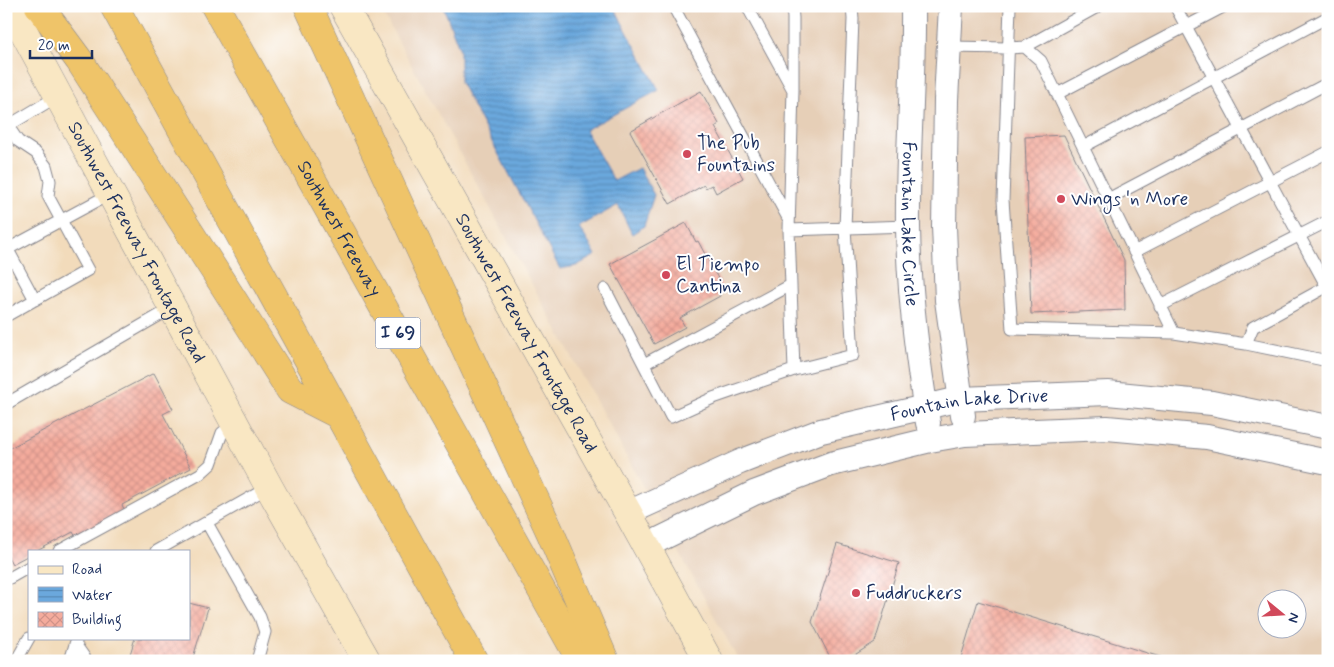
<svg xmlns="http://www.w3.org/2000/svg" width="1334" height="667" font-family="Mynerve,sans-serif">
  <defs>
    <pattern id="water-rules" width="6" height="5" patternUnits="userSpaceOnUse" patternTransform="scale(1.25)"><rect width="6" height="5" fill="#6ba8dd"/><path d="M0 2.5h6" fill="none" stroke="#5789b6"/></pattern>
    <pattern id="building-cross-hatch" width="8" height="8" patternUnits="userSpaceOnUse" patternTransform="scale(1.25)"><rect width="8" height="8" fill="#f4ab9c"/><path d="M0 0l8 8M0 8l8-8" fill="none" stroke="#d19389"/></pattern>
  </defs>
  <rect width="100%" height="100%" fill="#fff"/>
  <filter id="ink" filterUnits="userSpaceOnUse"><feTurbulence type="fractalNoise" baseFrequency=".02" numOctaves="2"/><feDisplacementMap in="SourceGraphic" scale="10" xChannelSelector="R" yChannelSelector="G"/><feConvolveMatrix kernelMatrix="1 2 1 2 8 2 1 2 1" color-interpolation-filters="sRGB"/></filter>
  <filter id="wash" filterUnits="userSpaceOnUse"><feTurbulence type="fractalNoise" baseFrequency=".0096" numOctaves="4" result="noise"/><feDisplacementMap in="SourceGraphic" scale="20" xChannelSelector="R" yChannelSelector="G"/><feGaussianBlur stdDeviation="1.12" result="paint"/><feColorMatrix in="noise" values="0 0 0 0 0 0 0 0 0 0 0 0 0 0 0 0 0 1.4 0 .05"/><feComposite in="paint" operator="in"/></filter>
  <g filter="url(#wash)">
    <rect width="100%" height="100%" fill="#f2dbbb"/>
    <path fill="#e6cfb7" fill-rule="evenodd" d="M379 6H1328V661H739ZM1266 600H1296V630H1266Z"/>
    <path fill="url(#water-rules)" stroke="#436c9e" d="M441 6H613L659 90 585 130 614 181 639 168 654 195 644 226 632 234 618 205 579 227 596 255 576 266 560 269 460 82V50L445 11Z"/>
    <g id="blocks">
      <path fill="url(#building-cross-hatch)" d="M701 91 719 124 715 127 743 178 716 193 712 185 705 188 704 185 670 204 630 131Z
        M1064 135 1124 260 1125 310 1031 314 1025 137Z
        M686 223 696 242 698 241 722 286 717 289 720 296 680 318 685 327 654 344 610 264Z
        M154 373 173 409 163 414 191 468 122 505 125 511 76 537 73 532 37 551H29V555L12 564 6 553V450Z
        M837 544 899 563 875 642 845 661H832L812 622Z
        M978 601 1170 660V661H960Z
        M189 603 208 608 192 661H128L135 638H189Z"/>
    </g>
  </g>
  <g filter="url(#ink)">
    <use href="#blocks" fill-opacity="0" stroke="#86858c" stroke-width="1"/>
    <g fill="none" stroke-linecap="round" stroke-linejoin="round">
      <g stroke="#86858c" stroke-width="13">
        <path id="service" d="M673 6 789 220
          M747 6 793 90
          M792 6 793 18V90L789 230 794 370
          M1010 6 1003 200 1012 329 1174 333 1246 344 1328 361
          M1175 6 1328 289
          M949 47 1009 48 1025 47 1041 61 1174 333
          M1025 47 1099 6
          M1057 94 1225 6
          M6 123 18 141 36 153 46 166 50 181 48 196 88 270 6 316
          M6 127 58 96
          M1083 147 1328 17
          M1108 199 1328 83
          M789 230 908 226
          M6 246 35 300
          M6 250 110 194
          M1134 252 1328 152
          M605 289 671 417 713 398 794 370 853 355 845 228 853 19 852 6
          M1160 306 1328 221
          M1246 344 1253 327 1328 286
          M644 364 791 285
          M6 404 172 308
          M207 523 260 617 265 632 257 661
          M59 551 200 474 211 464 222 433 234 423
          M156 551 269 487
          M6 580 29 567
          M75 644 87 661
          M16 661 29 638
          M70 661 77 638"/>
      </g>
      <g stroke="#86858c" stroke-width="26">
        <g id="minor">
          <path id="s1" d="M913 6C914 80 907 153 908 227 909 292 917 358 928 423"/>
          <path d="M951 6 946 100 944 226 947 300 963 416"/>
          <path id="s2" d="M628 513 740 462 821 431 960 399 1108 393 1212 403 1328 427"/>
          <path d="M646 546 754 493 831 464 930 440 965 434 1107 428 1207 437 1328 462"/>
        </g>
      </g>
      <g stroke="#86858c" stroke-width="29">
        <g id="secondary">
          <path id="s3" d="M10 6 269 487 367 661"/>
          <path id="s4" d="M343 6 628 513 709 661"/>
        </g>
      </g>
      <g stroke="#86858c" stroke-width="29">
        <g id="motorway">
          <path d="M39 6 79 60 223 284 290 390 339 415"/>
          <path d="M114 6 474 661"/>
          <path id="s5" d="M215 6 581 661"/>
          <path d="M308 6 551 534 605 661"/>
        </g>
      </g>
      <use href="#service" stroke="#fff" stroke-width="11"/>
      <use href="#minor" stroke="#fff" stroke-width="24"/>
      <use href="#secondary" stroke="#f9e7c3" stroke-width="28"/>
      <use href="#motorway" stroke="#efc469" stroke-width="28"/>
    </g>
  </g>
  <g fill="#d1495b" stroke="#fff" stroke-width="2">
    <circle cx="687" cy="154" r="5"/>
    <circle cx="1061" cy="199" r="5"/>
    <circle cx="666" cy="275" r="5"/>
    <circle cx="856" cy="593" r="5"/>
  </g>
  <g text-anchor="middle" dominant-baseline="central" stroke-width="4" stroke-linejoin="round" paint-order="stroke">
    <rect fill="#fff" stroke="#5f6d8e" stroke-width="1" x="375.5" y="317.5" width="45" height="31" rx="4"/>
    <g font-size="18" font-weight="bold" fill="#1b2f5e">
      <text x="398" y="333">I 69</text>
    </g>
    <g font-size="19" fill="#1b2f5e" stroke="#fff" text-anchor="start">
      <text x="697" y="143">The Pub<tspan x="697" dy="22">Fountains</tspan></text>
      <text x="1071" y="199">Wings 'n More</text>
      <text x="676" y="264">El Tiempo<tspan x="676" dy="22">Cantina</tspan></text>
      <text x="866" y="593">Fuddruckers</text>
    </g>
    <g font-size="19" fill="#1b2f5e" stroke="#fff">
      <text stroke="none"><textPath href="#s1" startOffset="218">Fountain Lake Circle</textPath></text>
      <text stroke="none"><textPath href="#s5" startOffset="255">Southwest Freeway</textPath></text>
      <text stroke="none"><textPath href="#s3" startOffset="268">Southwest Freeway Frontage Road</textPath></text>
      <text stroke="none"><textPath href="#s4" startOffset="375">Southwest Freeway Frontage Road</textPath></text>
      <text stroke="none"><textPath href="#s2" startOffset="361">Fountain Lake Drive</textPath></text>
    </g>
  </g>
  <rect width="1334" height="667" fill="none" stroke="#fff" stroke-width="25"/>
  <rect x="28" y="550" width="162" height="90" fill="#ffffff" stroke="#a4acbf"/>
  <rect x="38" y="566" width="25" height="8" fill="#f9e7c3" stroke="#a4acbf"/>
  <text x="72" y="574" font-size="15" fill="#1b2f5e">Road</text>
  <rect x="38" y="587" width="25" height="15" fill="url(#water-rules)" stroke="#a4acbf"/>
  <text x="72" y="600" font-size="15" fill="#1b2f5e">Water</text>
  <rect x="38" y="612" width="25" height="15" fill="url(#building-cross-hatch)" stroke="#a4acbf"/>
  <text x="72" y="624" font-size="15" fill="#1b2f5e">Building</text>
  <g transform="translate(1282 614) rotate(108)"><circle r="24" fill="#ffffff" stroke="#a4acbf"/>
  <path d="M0-4L9 19L0 12L-9 19Z" fill="#d1495b"/>
  <text y="-8" font-size="14" font-weight="bold" text-anchor="middle" fill="#1b2f5e">N</text>
  </g>
  <path d="M30 50v8h62v-8" fill="none" stroke="#1b2f5e" stroke-width="2.5"/>
  <text x="38" y="50" font-size="15" fill="#1b2f5e" stroke="#ffffff" stroke-width="4" paint-order="stroke">20 m</text>
</svg>
